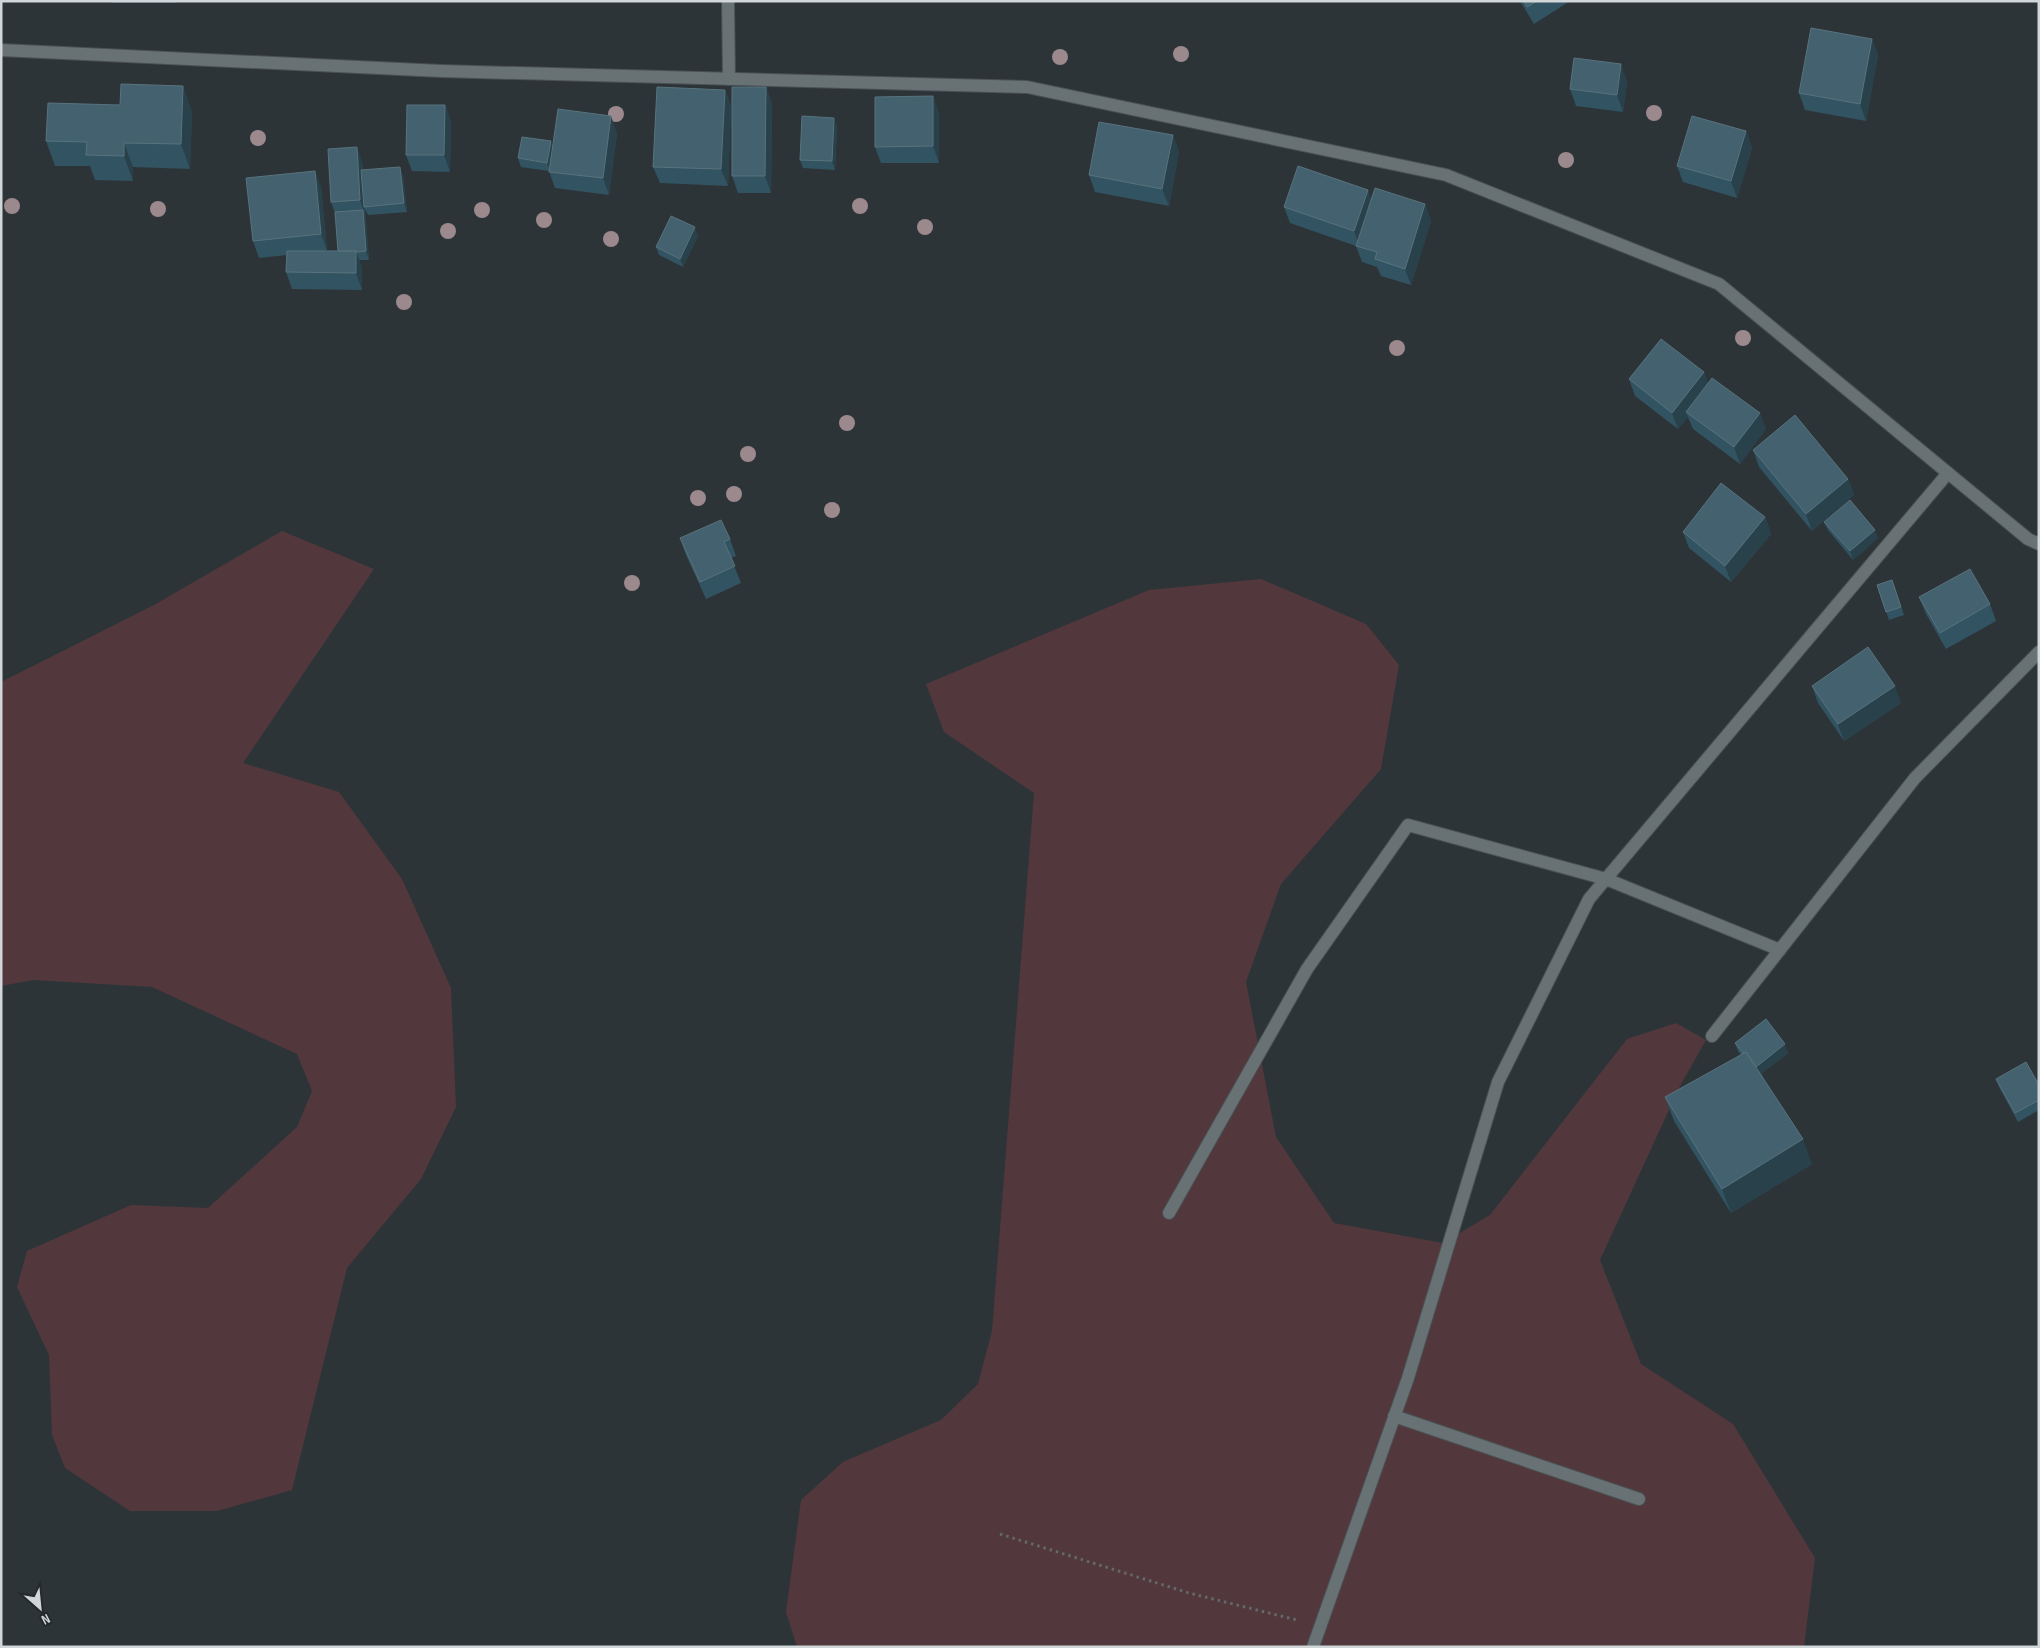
<svg xmlns="http://www.w3.org/2000/svg" width="2040" height="1648" font-family="'Sofia Sans Condensed',sans-serif">
  <rect width="100%" height="100%" fill="#2d3438"/>
  <path fill="#52383c" d="M282 531 374 569 243 763 339 792 402 879 451 988 456 1107 421 1179 347 1268 292 1490 217 1511H130L65 1468 52 1435 49 1355 17 1287 27 1251 131 1205 208 1208 297 1127 312 1091 297 1054 152 987 33 980 1 986V682L154 605Z
    M1261 579 1366 624 1399 665 1381 769 1281 884 1246 982 1276 1137 1334 1223 1443 1243 1490 1215 1627 1039 1676 1023 1706 1040 1679 1088 1600 1260 1641 1364 1733 1424 1815 1558 1804 1647H797L786 1612 801 1500 843 1462 941 1420 978 1384 992 1331 1034 793 944 732 926 684 1149 590Z"/>
  <g fill="none" stroke-linecap="round" stroke-linejoin="round">
    <g stroke="#4a5053" stroke-width="14">
      <path id="minor" d="M728 1 729 79
        M1712 1036 1915 778 2039 652
        M1169 1213 1307 969 1408 825 1606 879 1780 950
        M1394 1416 1639 1499
        M1313 1647 1408 1378 1498 1082 1589 899 1948 473"/>
    </g>
    <g stroke="#4a5053" stroke-width="14">
      <path id="tertiary" d="M1 50 441 71 1027 87 1446 175 1719 284 2028 539 2039 544"/>
    </g>
    <path stroke="#62686b" stroke-width="3" stroke-dasharray="2.5 4" stroke-linecap="butt" d="M1000 1534 1189 1593 1297 1620"/>
    <use href="#minor" stroke="#687174" stroke-width="12"/>
    <use href="#tertiary" stroke="#687174" stroke-width="12"/>
  </g>
  <g fill="#9c898d">
    <circle cx="1181" cy="54" r="8"/>
    <circle cx="1060" cy="57" r="8"/>
    <circle cx="1654" cy="113" r="8"/>
    <circle cx="616" cy="114" r="8"/>
    <circle cx="258" cy="138" r="8"/>
    <circle cx="1566" cy="160" r="8"/>
    <circle cx="12" cy="206" r="8"/>
    <circle cx="860" cy="206" r="8"/>
    <circle cx="158" cy="209" r="8"/>
    <circle cx="482" cy="210" r="8"/>
    <circle cx="544" cy="220" r="8"/>
    <circle cx="925" cy="227" r="8"/>
    <circle cx="448" cy="231" r="8"/>
    <circle cx="611" cy="239" r="8"/>
    <circle cx="404" cy="302" r="8"/>
    <circle cx="1743" cy="338" r="8"/>
    <circle cx="1397" cy="348" r="8"/>
    <circle cx="847" cy="423" r="8"/>
    <circle cx="748" cy="454" r="8"/>
    <circle cx="734" cy="494" r="8"/>
    <circle cx="698" cy="498" r="8"/>
    <circle cx="832" cy="510" r="8"/>
    <circle cx="632" cy="583" r="8"/>
  </g>
  <path fill="#325361" d="M112 1H176V3H113Z
    M1520 1H1570L1534 24Z
    M1872 39 1878 55 1866 121 1805 110 1799 93Z
    M1627 81 1623 112 1576 106 1570 89Z
    M766 87 772 104 771 193H738L732 176Z
    M725 90 731 106 728 186 660 183 653 167Z
    M445 105 451 122 450 172 412 171 406 155Z
    M192 111 190 169 133 167V181L95 180 90 166H55L46 141Z
    M939 113V163H881L875 147Z
    M837 126 835 170 803 168 800 160Z
    M1746 131 1752 148 1737 198 1683 182 1677 166Z
    M617 133 609 195 555 188 549 171 521 167 518 158 553 147Z
    M1173 135 1179 152 1169 206 1095 192 1089 175Z
    M363 164V170L403 176 407 212 368 215 365 209 369 260H359L362 268V290L292 289 286 272 287 255 259 258 253 241 321 187 327 250 323 251H338L335 213 331 202Z
    M1368 190 1371 199 1425 204 1431 221 1411 285 1381 276 1377 267 1362 262 1356 246 1290 223 1284 207Z
    M698 236 683 267 659 255 656 247Z
    M1704 372 1708 384 1766 429 1740 464 1693 429 1688 417 1678 429 1635 396 1629 379Z
    M1753 450 1848 479 1854 495 1812 531 1759 467Z
    M1765 517 1771 534 1731 582 1689 548 1683 532Z
    M1824 522 1878 538 1853 560 1828 530Z
    M680 538 730 539 736 556 731 558 741 583 706 599 686 555Z
    M1892 580 1904 615 1889 620 1877 585Z
    M1919 597 1990 604 1996 621 1946 649 1926 614Z
    M1812 686 1901 703 1844 741 1818 703Z
    M1735 1043 1788 1053 1761 1074 1812 1164 1731 1213 1674 1121 1665 1097 1741 1055 1738 1051Z
    M1996 1079 2039 1085V1110L2018 1122 1999 1087Z"/>
  <path fill="#29414b" d="M1872 39 1878 55 1866 121 1860 104Z
    M1621 64 1627 81 1623 112 1617 95Z
    M183 86 192 111 190 169 181 144Z
    M766 87 772 104 771 193 765 176Z
    M725 90 731 106 728 186 721 169Z
    M933 96 939 113V163L933 146Z
    M445 105 451 122 450 172 444 155Z
    M611 116 617 133 609 195 603 178Z
    M834 118 837 126 835 170 832 161Z
    M1746 131 1752 148 1737 198 1731 181Z
    M1173 135 1179 152 1169 206 1162 189Z
    M551 141 554 150 550 171 547 163Z
    M124 143 133 167V181L124 156Z
    M357 147 363 164 365 207H364L366 217 360 200Z
    M400 167 403 176 407 212 404 203Z
    M315 171 321 187 327 250 321 234Z
    M1368 190 1374 207 1360 247 1354 231Z
    M1425 204 1431 221 1411 285 1405 269Z
    M363 210 366 218 369 260 366 251Z
    M695 227 698 236 683 267 680 259Z
    M356 251 362 268V290L356 273Z
    M1704 372 1710 389 1686 412 1688 417 1678 429 1672 413Z
    M1760 413 1766 429 1740 464 1734 447Z
    M1848 479 1854 495 1812 531 1806 514Z
    M1765 517 1771 534 1731 582 1725 566Z
    M1875 530 1878 538 1853 560 1850 551Z
    M1895 686 1901 703 1844 741 1838 724Z
    M1785 1044 1788 1053 1757 1077 1754 1068Z
    M1803 1139 1812 1164 1731 1213 1722 1189Z"/>
  <path fill="#43616e" stroke="#59737e" d="M1524 1H1537L1527 7Z
    M1811 28 1872 39 1860 104 1799 93Z
    M1574 58 1621 64 1617 95 1570 89Z
    M121 84 183 86 181 144 124 143V156L86 155 87 142 46 141 48 103 120 105Z
    M657 87 725 90 721 169 653 167Z
    M732 87H766L765 176H732Z
    M933 96V146L875 147V97Z
    M407 105H445L444 155H406Z
    M558 109 611 116 603 178 549 172Z
    M802 116 834 118 832 161 800 160Z
    M1692 116 1746 131 1731 181 1677 166Z
    M1099 122 1173 135 1162 189 1089 175Z
    M522 137 551 141 547 163 518 158Z
    M357 147 360 200 331 202 328 149Z
    M1298 166 1368 190 1354 231 1284 207Z
    M400 167 404 203 364 207 361 170Z
    M315 171 321 234 253 241 246 178Z
    M1375 188 1425 204 1405 269 1375 259 1377 252 1356 246Z
    M363 210 366 251 356 252V251H338L335 212Z
    M671 216 695 227 680 259 656 247Z
    M287 251H356V273L286 272Z
    M1661 339 1704 372 1672 413 1629 379Z
    M1712 378 1760 413 1734 447 1686 412Z
    M1795 415 1848 479 1806 514 1753 450Z
    M1721 483 1765 517 1725 566 1683 532Z
    M1850 500 1875 530 1850 551 1824 522Z
    M721 520 730 539 724 542 735 566 700 582 680 538Z
    M1970 569 1990 604 1940 633 1919 597Z
    M1892 580 1901 607 1886 612 1877 585Z
    M1868 647 1895 686 1838 724 1812 686Z
    M1766 1019 1785 1044 1756 1067 1746 1052 1743 1053 1735 1043Z
    M1746 1052 1803 1139 1722 1189 1665 1097Z
    M2026 1062 2039 1085V1100L2015 1113 1996 1079Z"/>
  <rect width="2040" height="1648" fill="none" stroke="#d1d6d8" stroke-width="5"/>
  <g transform="translate(40 1608) rotate(153)" stroke="#232a2d" stroke-width="4" paint-order="stroke">
  <path d="M0-4L9 19L0 12L-9 19Z" fill="#d1d6d8"/>
  <text y="-8" font-size="14" font-weight="bold" text-anchor="middle" fill="#d1d6d8">N</text>
  </g>
</svg>
